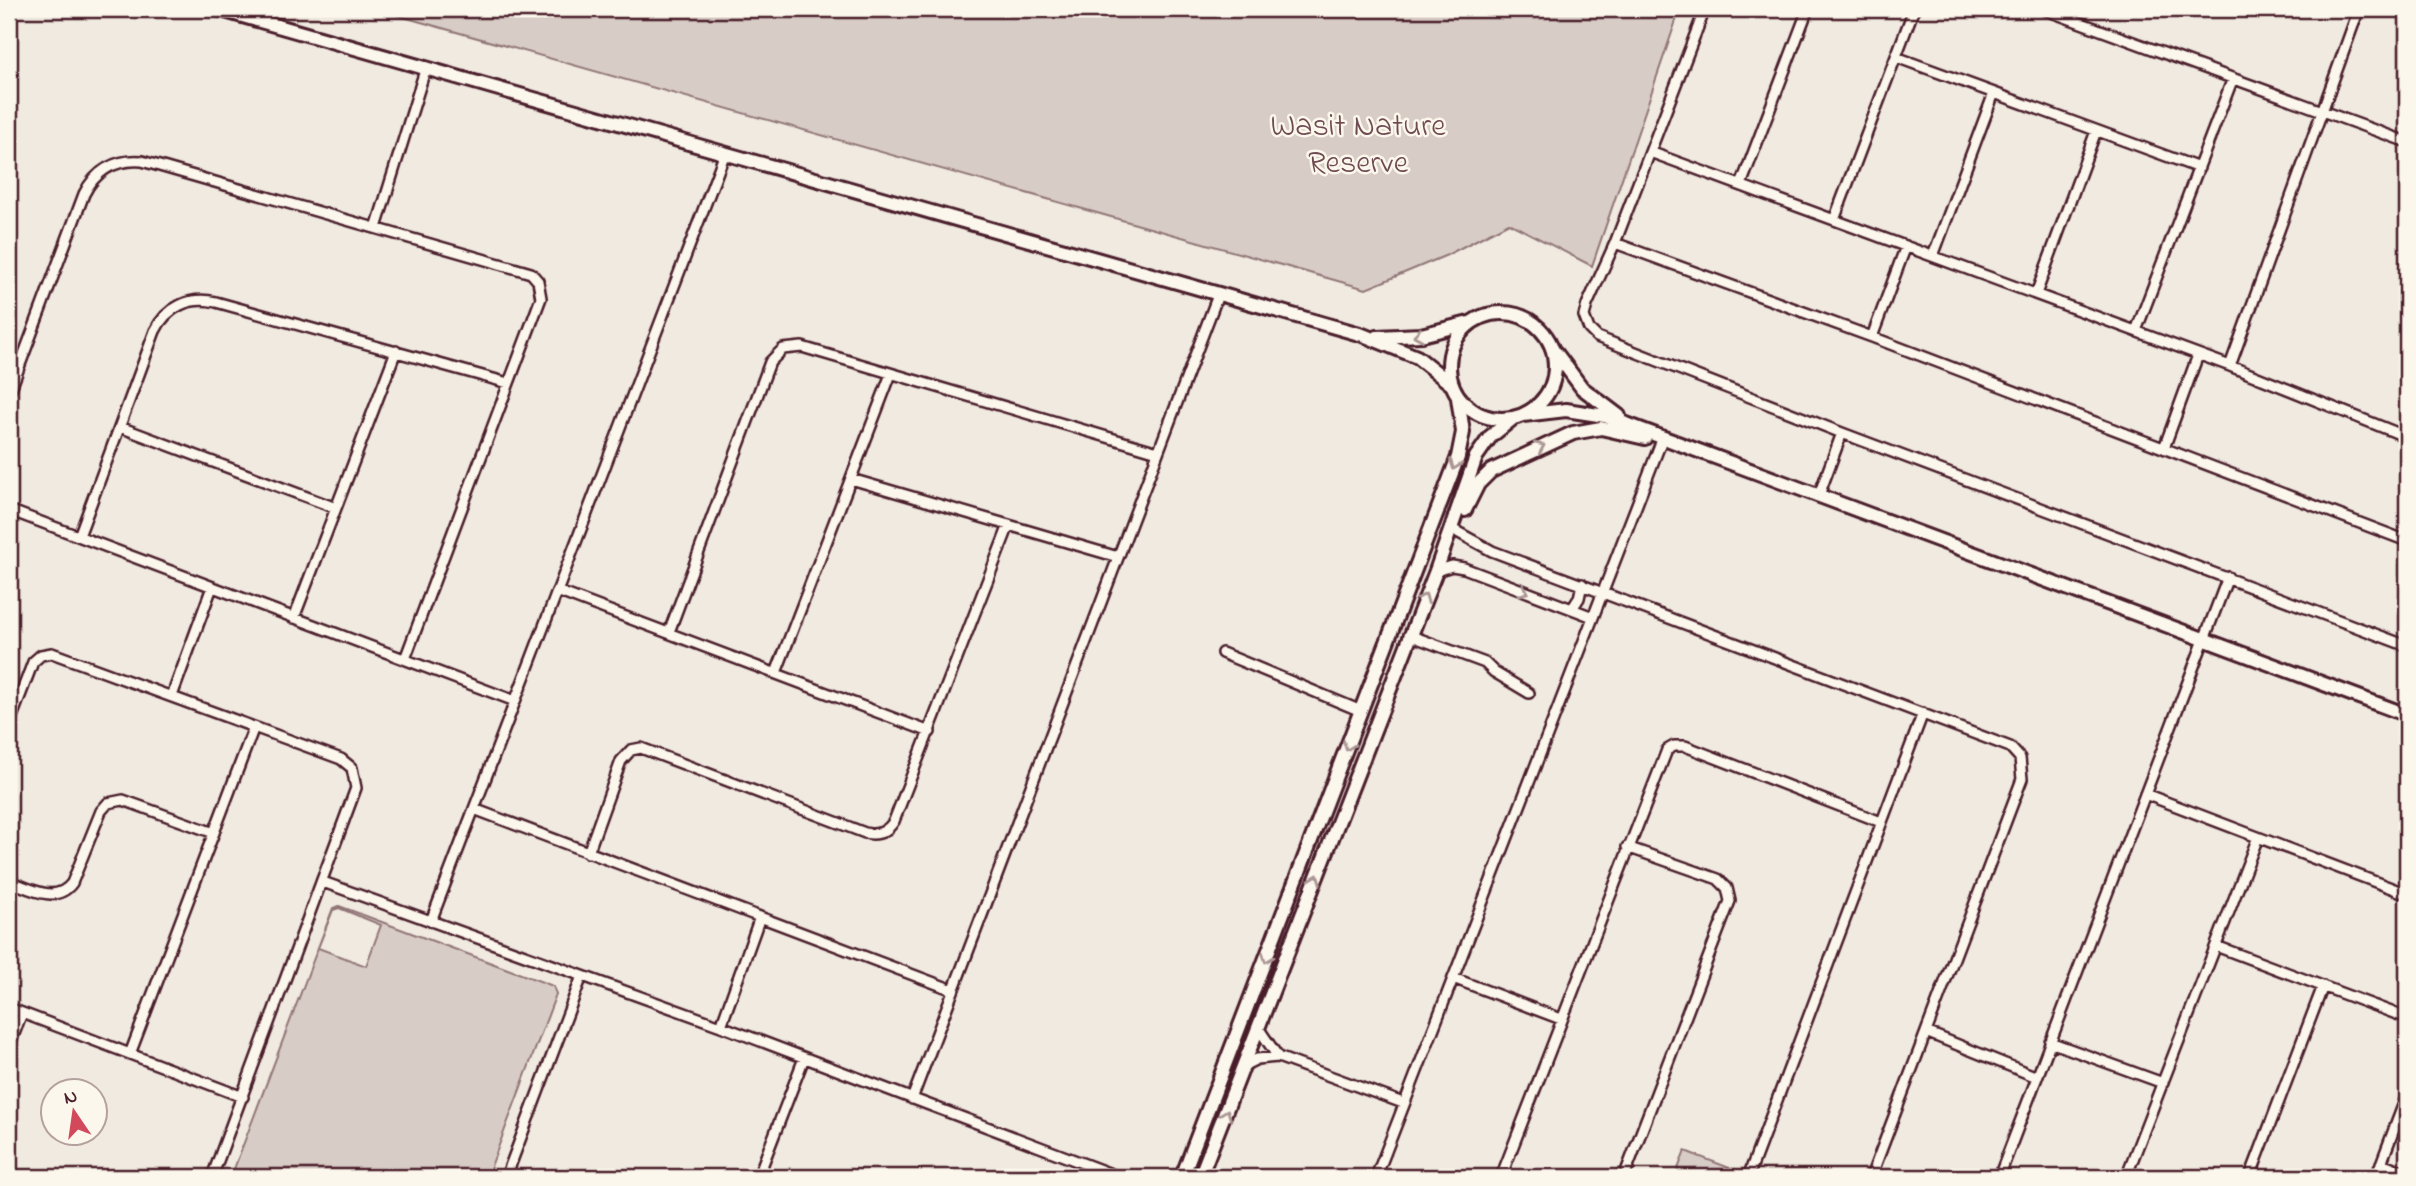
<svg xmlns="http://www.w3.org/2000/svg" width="2416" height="1186" font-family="'Indie Flower',sans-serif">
  <rect width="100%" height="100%" fill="#f0eae0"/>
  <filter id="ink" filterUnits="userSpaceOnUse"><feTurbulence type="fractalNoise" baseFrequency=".0143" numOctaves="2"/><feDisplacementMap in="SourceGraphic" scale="14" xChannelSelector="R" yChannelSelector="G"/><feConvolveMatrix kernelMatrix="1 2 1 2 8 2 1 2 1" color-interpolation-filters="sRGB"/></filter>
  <g filter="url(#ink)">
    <path fill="#d8ccc6" stroke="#917678" stroke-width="2" fill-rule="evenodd" d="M375 9H1680L1592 266 1509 223 1447 255 1366 289Z
      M339 906 553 986 556 994 487 1177H231L333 908ZM339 908 381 925 366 966 318 948 333 910Z
      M1685 1151 1735 1170 1732 1177H1685L1676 1174Z"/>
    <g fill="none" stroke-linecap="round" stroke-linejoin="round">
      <g stroke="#4a1f2b" stroke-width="14">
        <path id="minor" d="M1705 9 1615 243 1587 305 1584 316 1589 329 1597 337 1842 433 2407 646
          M2043 9 2407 142
          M1896 57 2199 168
          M1650 152 2230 366 2407 437
          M1741 185 1808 9
          M1834 220 1914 9
          M376 228 426 67
          M1615 243 1872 337 2407 541
          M1933 256 1994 93
          M2036 294 2096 131
          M2136 331 2233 78
          M1872 337 1906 246
          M2230 366 2359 9
          M9 394 84 194C96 170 116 159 142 161L531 273 538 281 541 298 405 659
          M120 427 336 508
          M2164 448 2198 355
          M851 479 1118 557
          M1819 495 1842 433
          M9 510 515 701
          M1452 529 1492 551 2010 747 2020 758 2022 779 1871 1177
          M79 536 155 331C167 307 189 296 216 302L508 383
          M1436 571 1452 566 1464 568 1593 617
          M557 591 930 732
          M1572 609 1579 598 1582 584
          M294 618 396 351
          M669 632 770 362 783 349 802 347 1158 452
          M1409 635 1485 663 1494 672 1529 693
          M1222 653 1361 711
          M776 673 891 374
          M172 696 212 587
          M9 725 33 662 41 655 52 653 341 759 352 768 356 788 212 1177
          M2145 794 2407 894
          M474 809 953 990
          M588 853 621 761 631 750 641 748 865 833C878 836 887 832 894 821L1009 525
          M9 881C29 888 56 905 72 883L101 811 108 803 123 800 214 833
          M323 882 721 1026 1119 1177
          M431 921 725 153
          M2216 946 2407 1018
          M1453 978 1561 1019
          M9 1008 243 1097
          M721 1026 760 917
          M1259 1029 1278 1057
          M1926 1032 2037 1077
          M2050 1042 2163 1083
          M9 1047 22 1013
          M130 1054 254 727
          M1245 1065 1257 1059 1278 1057 1403 1103
          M912 1099 1218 295
          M2381 1163 2407 1173
          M506 1177 582 976
          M758 1177 804 1058
          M1376 1177 1663 437
          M1501 1177 1667 750 1674 746H1685L1881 822
          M1624 1177 1730 901 1727 888 1718 879 1627 847
          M1748 1177 1923 713
          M1999 1177 2228 577
          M2126 1177 2258 837
          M2250 1177 2323 986
          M2376 1177 2407 1095"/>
      </g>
      <g stroke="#4a1f2b" stroke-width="18">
        <path id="secondary" d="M218 9 1363 335 1417 357 1451 384
          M1449 366a53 53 0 1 1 106 0a53 53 0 1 1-106 0Z
          M1377 337 1421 335 1469 323
          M1556 353 1582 388 1619 416
          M1523 415 1566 410 1605 416 2407 715
          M1465 510 1478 484 1491 471 1573 433 1601 428 1645 438
          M1182 1177 1458 457 1463 432 1458 398
          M1200 1177 1436 571 1476 457 1490 437 1512 419"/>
      </g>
      <use href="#minor" stroke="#fbf7ec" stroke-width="9"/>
      <use href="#secondary" stroke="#fbf7ec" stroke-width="12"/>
    </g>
    <defs><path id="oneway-chevron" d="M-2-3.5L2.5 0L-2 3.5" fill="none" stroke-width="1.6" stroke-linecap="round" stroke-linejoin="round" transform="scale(1.75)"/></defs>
    <g stroke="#ab9695">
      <use href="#oneway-chevron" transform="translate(1418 335) rotate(171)"/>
      <use href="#oneway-chevron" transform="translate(1540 447) rotate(-24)"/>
      <use href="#oneway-chevron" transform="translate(1455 465) rotate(110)"/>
      <use href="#oneway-chevron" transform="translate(1524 591) rotate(21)"/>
      <use href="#oneway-chevron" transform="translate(1424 598) rotate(-67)"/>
      <use href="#oneway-chevron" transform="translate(1348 746) rotate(111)"/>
      <use href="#oneway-chevron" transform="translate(1316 879) rotate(-69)"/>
      <use href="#oneway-chevron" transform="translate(1267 958) rotate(111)"/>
      <use href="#oneway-chevron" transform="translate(1226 1114) rotate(-69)"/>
    </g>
  </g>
  <g text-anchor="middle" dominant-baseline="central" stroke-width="5" stroke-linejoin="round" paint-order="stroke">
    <g font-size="32" fill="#6e4a52" stroke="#fbf7ec">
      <text x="1358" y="127">Wasit Nature<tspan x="1358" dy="37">Reserve</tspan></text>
    </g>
  </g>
  <rect width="2416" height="1186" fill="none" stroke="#fbf7ec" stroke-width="35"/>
  <rect x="18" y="18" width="2381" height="1151" fill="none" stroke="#4a1f2b" stroke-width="2.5" filter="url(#ink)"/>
  <g transform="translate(74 1112) rotate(347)"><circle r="33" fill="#fbf7ec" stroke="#b4a19f" stroke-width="2"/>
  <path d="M0-5L12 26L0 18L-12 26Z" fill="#d1495b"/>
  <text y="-10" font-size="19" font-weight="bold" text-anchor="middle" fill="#4a1f2b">N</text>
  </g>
</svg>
